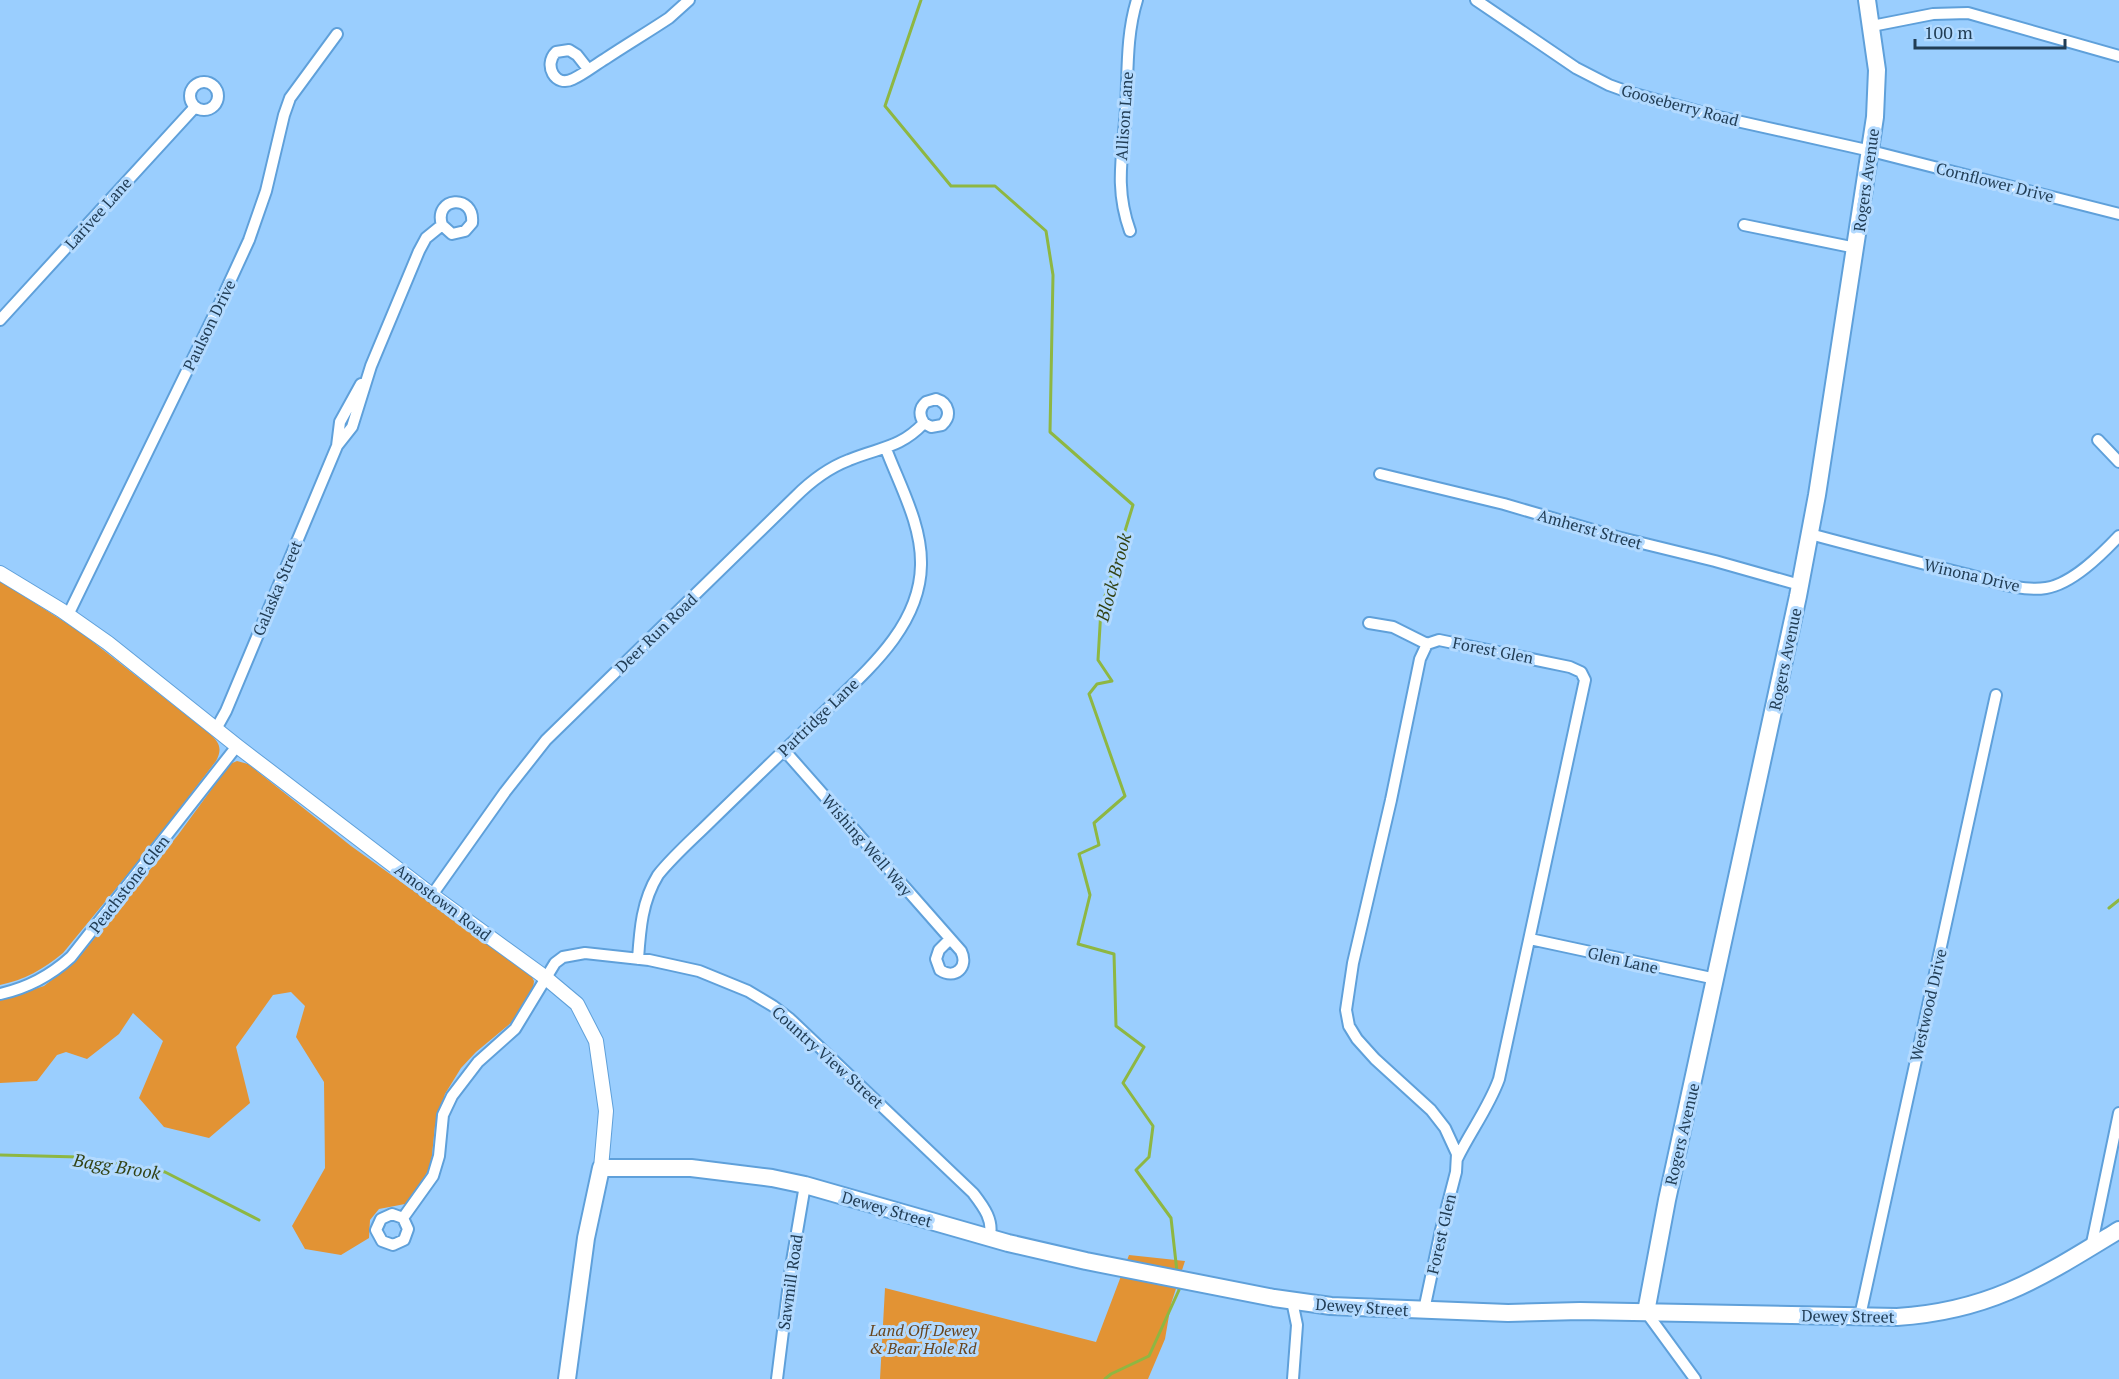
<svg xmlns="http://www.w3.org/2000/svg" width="2119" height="1379" font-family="'PT Serif',serif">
  <rect width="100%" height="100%" fill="#9acefe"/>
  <path fill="#e29334" d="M0 581 79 631 209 733C219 742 223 748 216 761L155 841 63 953C44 969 24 980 0 985Z
    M237 761 248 764 351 846 531 975 534 981 533 989 512 1022 476 1052 461 1068 445 1094 435 1126 431 1165 418 1189 405 1204 379 1209 370 1220 369 1238 341 1255 305 1249 292 1226 325 1168 324 1082 296 1037 305 1006 291 992 273 995 236 1047 250 1103 209 1138 164 1127 139 1098 163 1041 133 1013 119 1034 87 1059 66 1052 57 1055 37 1081 0 1083V1000L44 986 76 961 178 835 230 764Z
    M1129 1255 1185 1261 1171 1304 1165 1339 1148 1379H880L885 1288 1096 1342Z"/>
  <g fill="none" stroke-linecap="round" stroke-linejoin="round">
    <path stroke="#8eb742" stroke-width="3" d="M921 0 885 106 951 186H995L1046 231 1053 275 1050 432 1133 505 1101 609 1098 660 1112 681 1097 684 1089 694 1125 796 1094 823 1099 845 1079 854 1090 895 1078 944 1114 954 1116 1026 1144 1047 1123 1083 1153 1126 1149 1157 1136 1170 1171 1218 1177 1272
      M2109 908 2119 900
      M0 1155 79 1157 165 1172 259 1220
      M1105 1379 1111 1374 1149 1356 1179 1290 1178 1285"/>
    <g stroke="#5fa0da" stroke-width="14">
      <path id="minor" d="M1476 0 1576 68 1609 85 1631 93 1719 117 1871 151 2119 214
        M1872 26 1933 14 1968 13 2119 56
        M588 69 577 55 569 50 556 52C543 65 555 88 573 79 584 74 595 65 605 59 626 45 648 32 669 18L689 0
        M190 96a14 14 0 1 1 28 0a14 14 0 1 1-28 0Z
        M1744 225 1856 248
        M1130 231C1114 187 1123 154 1126 109 1128 73 1126 35 1137 0
        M0 320 195 107
        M2098 440 2119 462
        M337 446 340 422 361 384
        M1380 474 1504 504 1617 537 1715 561 1800 585
        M1810 534C1862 548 1913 561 1965 574 1990 580 2020 592 2046 588 2072 584 2101 555 2119 536
        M68 615 220 303 249 240 266 191 284 115 290 98 337 34
        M1369 623 1393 627 1427 644
        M216 729 226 711 337 446 352 427 371 366 419 251 426 238 442 225 452 234 465 231 472 223C475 193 433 197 442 225
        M784 750 961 951C969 967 955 980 940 970L936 959 939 950 950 939
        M432 895 505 792 546 740 795 497C811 481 828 468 849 460 880 447 899 449 924 423L931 427 942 425C952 416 949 403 936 399L926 402C919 408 919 416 924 423
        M1530 939 1716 979
        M638 959C640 929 642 901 658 875 674 855 694 838 712 820 747 786 782 752 817 719 859 677 920 631 921 565 922 525 900 486 886 449
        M0 994C28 988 50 976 71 957L237 746
        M403 1218 408 1229 404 1240 393 1245 382 1241 376 1230 381 1219 392 1214 403 1218 433 1176 439 1156 443 1115 452 1096 478 1062 515 1029 555 963 563 957 585 953 649 960 699 971 748 991 773 1006 790 1019 973 1193C983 1206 995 1221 989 1239
        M2091 1248 2119 1113
        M1292 1301 1297 1325 1293 1379
        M1424 1310 1441 1230 1456 1172 1457 1154 1445 1128 1431 1110 1375 1059 1357 1039 1349 1026 1346 1010 1353 963 1391 800 1420 659 1427 644 1439 640 1570 667 1581 672 1585 680 1499 1079C1489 1107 1470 1132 1457 1159
        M1646 1312 1695 1379
        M1860 1316 1996 695
        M777 1379 791 1267 805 1185"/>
    </g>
    <g stroke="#5fa0da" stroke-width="16">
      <path id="tertiary" d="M0 573 61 610 108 643 237 746 432 895 546 978 577 1004 596 1041 606 1111 601 1168"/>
    </g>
    <g stroke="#5fa0da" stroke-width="20">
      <path id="secondary" d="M1646 1312 1667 1200 1798 596 1817 495 1875 117 1877 70 1867 0
        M567 1379 586 1238 601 1168H691L772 1178 805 1185 1008 1243 1086 1261 1274 1298 1331 1306 1508 1313 1580 1311 1897 1317C1991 1311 2042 1277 2119 1230"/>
    </g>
    <use href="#minor" stroke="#fff" stroke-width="10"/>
    <use href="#tertiary" stroke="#fff" stroke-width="14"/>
    <use href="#secondary" stroke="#fff" stroke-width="16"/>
  </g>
  <g text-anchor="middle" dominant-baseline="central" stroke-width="6" stroke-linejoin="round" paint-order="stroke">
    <g font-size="16" fill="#213d55" stroke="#b3daff">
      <text transform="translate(1680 105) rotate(15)">Gooseberry Road</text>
      <text transform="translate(1124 116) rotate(-86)">Allison Lane</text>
      <text transform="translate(1866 180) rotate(-82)">Rogers Avenue</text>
      <text transform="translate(1995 182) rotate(14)">Cornflower Drive</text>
      <text transform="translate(98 213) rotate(-48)">Larivee Lane</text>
      <text transform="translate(209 325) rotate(-64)">Paulson Drive</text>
      <text transform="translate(1590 529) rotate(16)">Amherst Street</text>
      <text transform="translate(1972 575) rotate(13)">Winona Drive</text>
      <text transform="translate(277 588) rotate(-67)">Galaska Street</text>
      <text transform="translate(656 633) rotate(-44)">Deer Run Road</text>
      <text transform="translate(1493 650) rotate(11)">Forest Glen</text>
      <text transform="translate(1785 659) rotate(-78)">Rogers Avenue</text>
      <text transform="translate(818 717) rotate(-44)">Partridge Lane</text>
      <text transform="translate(867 845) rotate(49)">Wishing Well Way</text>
      <text transform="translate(129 884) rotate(-52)">Peachstone Glen</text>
      <text transform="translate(443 902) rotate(37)">Amostown Road</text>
      <text transform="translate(1623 960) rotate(13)">Glen Lane</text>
      <text transform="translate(1928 1005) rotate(-77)">Westwood Drive</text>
      <text transform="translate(828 1057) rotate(42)">Country View Street</text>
      <text transform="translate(1682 1134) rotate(-77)">Rogers Avenue</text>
      <text transform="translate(887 1209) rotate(16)">Dewey Street</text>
      <text transform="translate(1441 1234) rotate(-77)">Forest Glen</text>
      <text transform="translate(790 1282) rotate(-82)">Sawmill Road</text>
      <text transform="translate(1362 1307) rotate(4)">Dewey Street</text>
      <text transform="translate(1848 1316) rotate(1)">Dewey Street</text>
    </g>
    <g font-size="16" font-style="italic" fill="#68451e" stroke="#b3daff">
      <text x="923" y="1330">Land Off Dewey<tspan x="923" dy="18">&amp; Bear Hole Rd</tspan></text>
    </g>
    <g font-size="18" font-style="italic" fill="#324214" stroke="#b3daff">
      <text transform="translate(1113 577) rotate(-75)">Block Brook</text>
      <text transform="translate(117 1166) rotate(9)">Bagg Brook</text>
    </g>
  </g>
  <path d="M1915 39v9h150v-9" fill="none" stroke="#213d55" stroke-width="3"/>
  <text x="1924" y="39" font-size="18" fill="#213d55" stroke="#b3daff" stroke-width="4.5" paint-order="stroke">100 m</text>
</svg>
